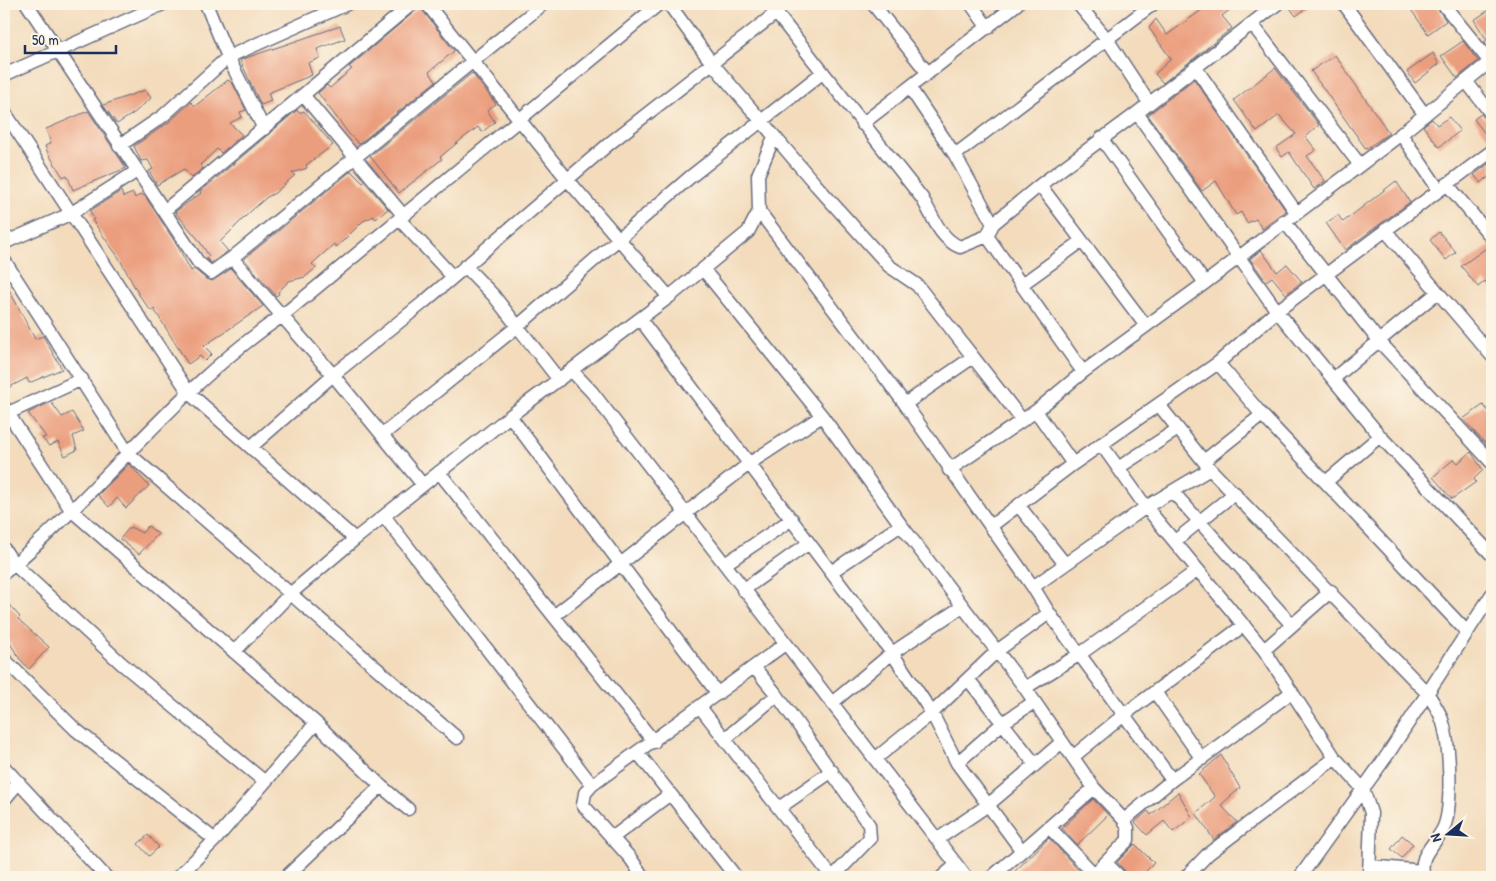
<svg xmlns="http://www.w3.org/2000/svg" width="1496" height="881" font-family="'Patrick Hand',sans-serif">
  <rect width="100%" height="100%" fill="#fcf5e5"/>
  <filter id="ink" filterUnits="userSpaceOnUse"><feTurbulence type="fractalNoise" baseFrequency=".02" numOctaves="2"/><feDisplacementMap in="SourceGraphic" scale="10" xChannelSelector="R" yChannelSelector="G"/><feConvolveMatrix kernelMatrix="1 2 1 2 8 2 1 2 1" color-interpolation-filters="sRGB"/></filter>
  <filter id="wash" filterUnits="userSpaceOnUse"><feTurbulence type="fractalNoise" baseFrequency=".0096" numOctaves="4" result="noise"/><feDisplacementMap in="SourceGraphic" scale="20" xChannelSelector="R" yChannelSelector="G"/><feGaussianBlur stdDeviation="1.12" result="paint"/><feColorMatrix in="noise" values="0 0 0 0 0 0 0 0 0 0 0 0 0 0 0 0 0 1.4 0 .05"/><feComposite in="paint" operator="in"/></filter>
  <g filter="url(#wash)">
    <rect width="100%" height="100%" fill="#f3dbbc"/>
    <g id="blocks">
      <path fill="#eb9e7e" d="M1210 4H1237L1222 16 1232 28 1163 83 1155 74 1171 59 1149 28 1156 19 1167 35Z
        M1287 4H1312L1296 16Z
        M1407 4H1435L1446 21 1428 34Z
        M420 7 454 51 429 72 436 81 359 144 349 134 318 93 327 85 330 88 352 69 349 67Z
        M1492 8V52L1484 42 1487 40 1474 20Z
        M340 26 345 39 317 49 320 58 308 63 312 75 268 93 271 101 261 105 240 60Z
        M1463 41 1478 61 1457 78 1441 56Z
        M1433 53 1439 64 1415 83 1407 72Z
        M1335 55 1389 133 1366 149 1311 71Z
        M1275 68 1319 125 1306 137 1316 150 1307 156 1325 181 1314 189 1289 152 1282 157 1276 148 1296 134 1279 115 1257 132 1234 100Z
        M472 73 496 104 487 110 495 122 482 132 478 127 462 139 440 157 442 159 399 193 370 156Z
        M1194 79 1286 211 1262 229 1256 219 1247 223 1241 212 1236 215 1216 181 1202 191 1148 115Z
        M228 80 233 84 246 110 240 112 242 117 230 123 242 135 221 153 217 149 200 165 203 168 191 178 184 169 157 185 149 171 153 169 148 160 141 161 134 146 168 123 191 102 195 106Z
        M145 90 151 98 134 113 117 124 103 105Z
        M297 110 299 113 304 111 333 145 306 165 307 168 292 173 295 175 275 193 267 197 251 211 220 242 228 251 211 263 206 258 209 256 198 239 175 212 201 193 200 192Z
        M88 111 126 168 73 190 67 175 63 177 48 153 45 146 51 143 46 129Z
        M1481 114 1486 120 1492 123V143L1474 119Z
        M1449 117 1460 131 1439 147 1423 126 1432 119 1437 125Z
        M1492 161V174L1481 183 1474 175Z
        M351 171 363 183 365 182 388 209 376 219 374 216 363 221 344 240 336 247 334 244 312 264 316 268 305 277 289 281 278 292 279 294 276 296 244 259Z
        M1396 181 1410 202 1345 250 1326 223 1338 215 1343 222Z
        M121 191 123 197 133 193 135 198 141 194 145 196 177 245 191 271 194 269 206 279 212 281 231 269 263 306 204 346 212 354 205 361 200 356 188 364 154 309 151 311 139 295 119 258 92 220 94 219 90 211Z
        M1439 232 1456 252 1446 260 1430 240Z
        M1489 246 1492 250V289L1485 281 1478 287 1461 266Z
        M1261 250 1277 272 1287 264 1302 282 1286 294 1272 277 1266 281 1250 259Z
        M4 280 35 339 43 336 62 369 29 383 27 378 4 390Z
        M51 402 62 417 72 412 84 431 73 436 77 450 65 456 58 442 49 446 42 438 46 437 28 413Z
        M1483 405 1492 415V451L1463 419Z
        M1471 452 1483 470 1474 479 1476 482 1452 499 1433 477 1454 459 1458 463Z
        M129 464 149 486 126 508 117 498 109 507 98 495Z
        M148 526 158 534 139 554 120 539 130 527 142 533Z
        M4 599 20 617 18 619 49 647 29 669 19 658 4 633Z
        M1221 755 1240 788 1221 805 1237 822 1214 840 1196 813 1215 797 1199 774Z
        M1178 792 1192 817 1173 832 1164 821 1147 835 1135 822 1148 811 1151 815Z
        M1093 799 1108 815 1077 845 1062 828Z
        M148 835 159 847 149 856 138 844Z
        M1402 835 1413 844 1402 858 1391 849Z
        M1049 838 1083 875V877H1009Z
        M1135 844 1154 863 1140 877H1128L1126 872 1117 862Z"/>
    </g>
  </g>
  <g filter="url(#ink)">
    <use href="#blocks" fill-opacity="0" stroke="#676b7f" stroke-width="1"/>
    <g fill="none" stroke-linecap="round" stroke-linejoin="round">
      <g stroke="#676b7f" stroke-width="15">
        <path id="street" d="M27 4 198 262 211 273 232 258 543 4
          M206 4 228 57 264 129
          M427 4 567 179 669 297
          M669 4 711 62 816 185 889 266 917 285 1022 420
          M769 4 922 198C932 215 940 239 960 247L987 236 993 224 1040 185 1137 113 1277 4
          M873 4 927 72
          M971 4 988 28
          M1078 4 1107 39 1149 103
          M1344 4 1425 115
          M1443 4 1490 62
          M1252 24 1360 165
          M1195 67 1296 212
          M4 75 163 4
          M1466 81 1492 115
          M910 88 955 155 993 224
          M304 96 403 215
          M4 111 189 393 355 539
          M1137 113 1277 311 1380 436 1492 555
          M862 124 1017 4
          M1401 134 1439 190
          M1101 138 1205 283
          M119 146 163 116 228 57 347 4
          M955 155 1153 4
          M1447 184 1492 238
          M1040 185 1146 326
          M164 211 412 4
          M759 211 905 404 1033 587 1049 613 1172 780
          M399 219 453 277
          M1284 221 1378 340 1492 463
          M1385 230 1492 356
          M987 236 1083 372
          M4 243 70 214 137 171
          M232 258 333 375 423 485
          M4 260 128 453 457 738
          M465 266 494 296 559 380
          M703 269 822 416 901 525 1025 688 1094 788 1124 820 1128 828V840L1091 877
          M1021 285 1082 241
          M640 319 892 653 932 713 957 763 1022 851
          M1218 363 1262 415 1467 632
          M572 371 592 392 966 877
          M1333 379 1438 292
          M905 404 973 357
          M1159 405 1210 469 1428 694C1432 701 1438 709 1441 717 1450 739 1453 805 1444 827 1436 845 1417 854 1424 877
          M4 407 71 510 316 723 381 786 408 809
          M1036 411 1073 464
          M4 415 82 379
          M510 416 718 694
          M382 435 518 326 689 178 822 73
          M1101 444 1146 507 1264 650 1335 758 1363 789 1371 813 1369 877
          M251 447 333 375 424 302 610 143 776 13
          M1204 461 1262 415
          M1118 468 1178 429
          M949 470 1036 411 1083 372 1205 283 1401 134 1492 60
          M439 472 654 742
          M1327 481 1380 436
          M1173 492 1291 624
          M1019 506 1065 564
          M384 516 592 785
          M991 526 1073 464 1218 363 1277 311 1492 151
          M1175 541 1235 493
          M4 549 14 564 121 663 265 782
          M725 564 792 519
          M831 572 901 525
          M4 573C101 492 177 387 282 316L659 4
          M1033 587 1146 507 1210 469
          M743 590 809 543
          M555 615 750 463 822 416
          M1264 650 1331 591
          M234 652 290 594 355 539 510 416 669 297 748 232 759 211 758 175 774 137
          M4 659 75 729 215 840
          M754 667 777 695 869 825 870 838 833 877
          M968 679 1034 763
          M1025 688 1080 654 1198 570
          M1155 692 1202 759
          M832 703 892 653 963 606
          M700 707 832 877
          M726 738 777 695
          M638 753 736 877
          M1074 756 1125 714 1244 625
          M875 759 932 713 997 651 1049 613
          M957 763 1004 722 1034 702
          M4 767 106 877
          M4 800 19 782
          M779 808 832 771
          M1124 820 1172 780 1292 692
          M1049 827 1094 874
          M612 838 670 794
          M938 839 988 805 1062 742
          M1106 863 1120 877
          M1371 866 1422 871
          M178 877 215 840 316 723
          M286 877 381 786
          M643 877 631 859 583 805 585 793 592 785 785 644
          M942 877 956 865
          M992 877 1094 788
          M1186 877 1208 854 1335 758
          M1300 877 1388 754 1492 594"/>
      </g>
      <use href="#street" stroke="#fff" stroke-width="12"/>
    </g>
  </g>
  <rect width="1496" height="881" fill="none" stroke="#fcf5e5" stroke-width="20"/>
  <g transform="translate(1448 834) rotate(252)" stroke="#fcf5e5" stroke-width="4" paint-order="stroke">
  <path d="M0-4L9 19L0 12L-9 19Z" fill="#1b2f5e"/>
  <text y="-8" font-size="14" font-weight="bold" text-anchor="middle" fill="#1b2f5e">N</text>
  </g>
  <path d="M25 45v8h91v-8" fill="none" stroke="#1b2f5e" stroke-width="2.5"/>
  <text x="32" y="45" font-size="15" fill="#1b2f5e" stroke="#fcf5e5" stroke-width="4" paint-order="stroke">50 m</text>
</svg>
